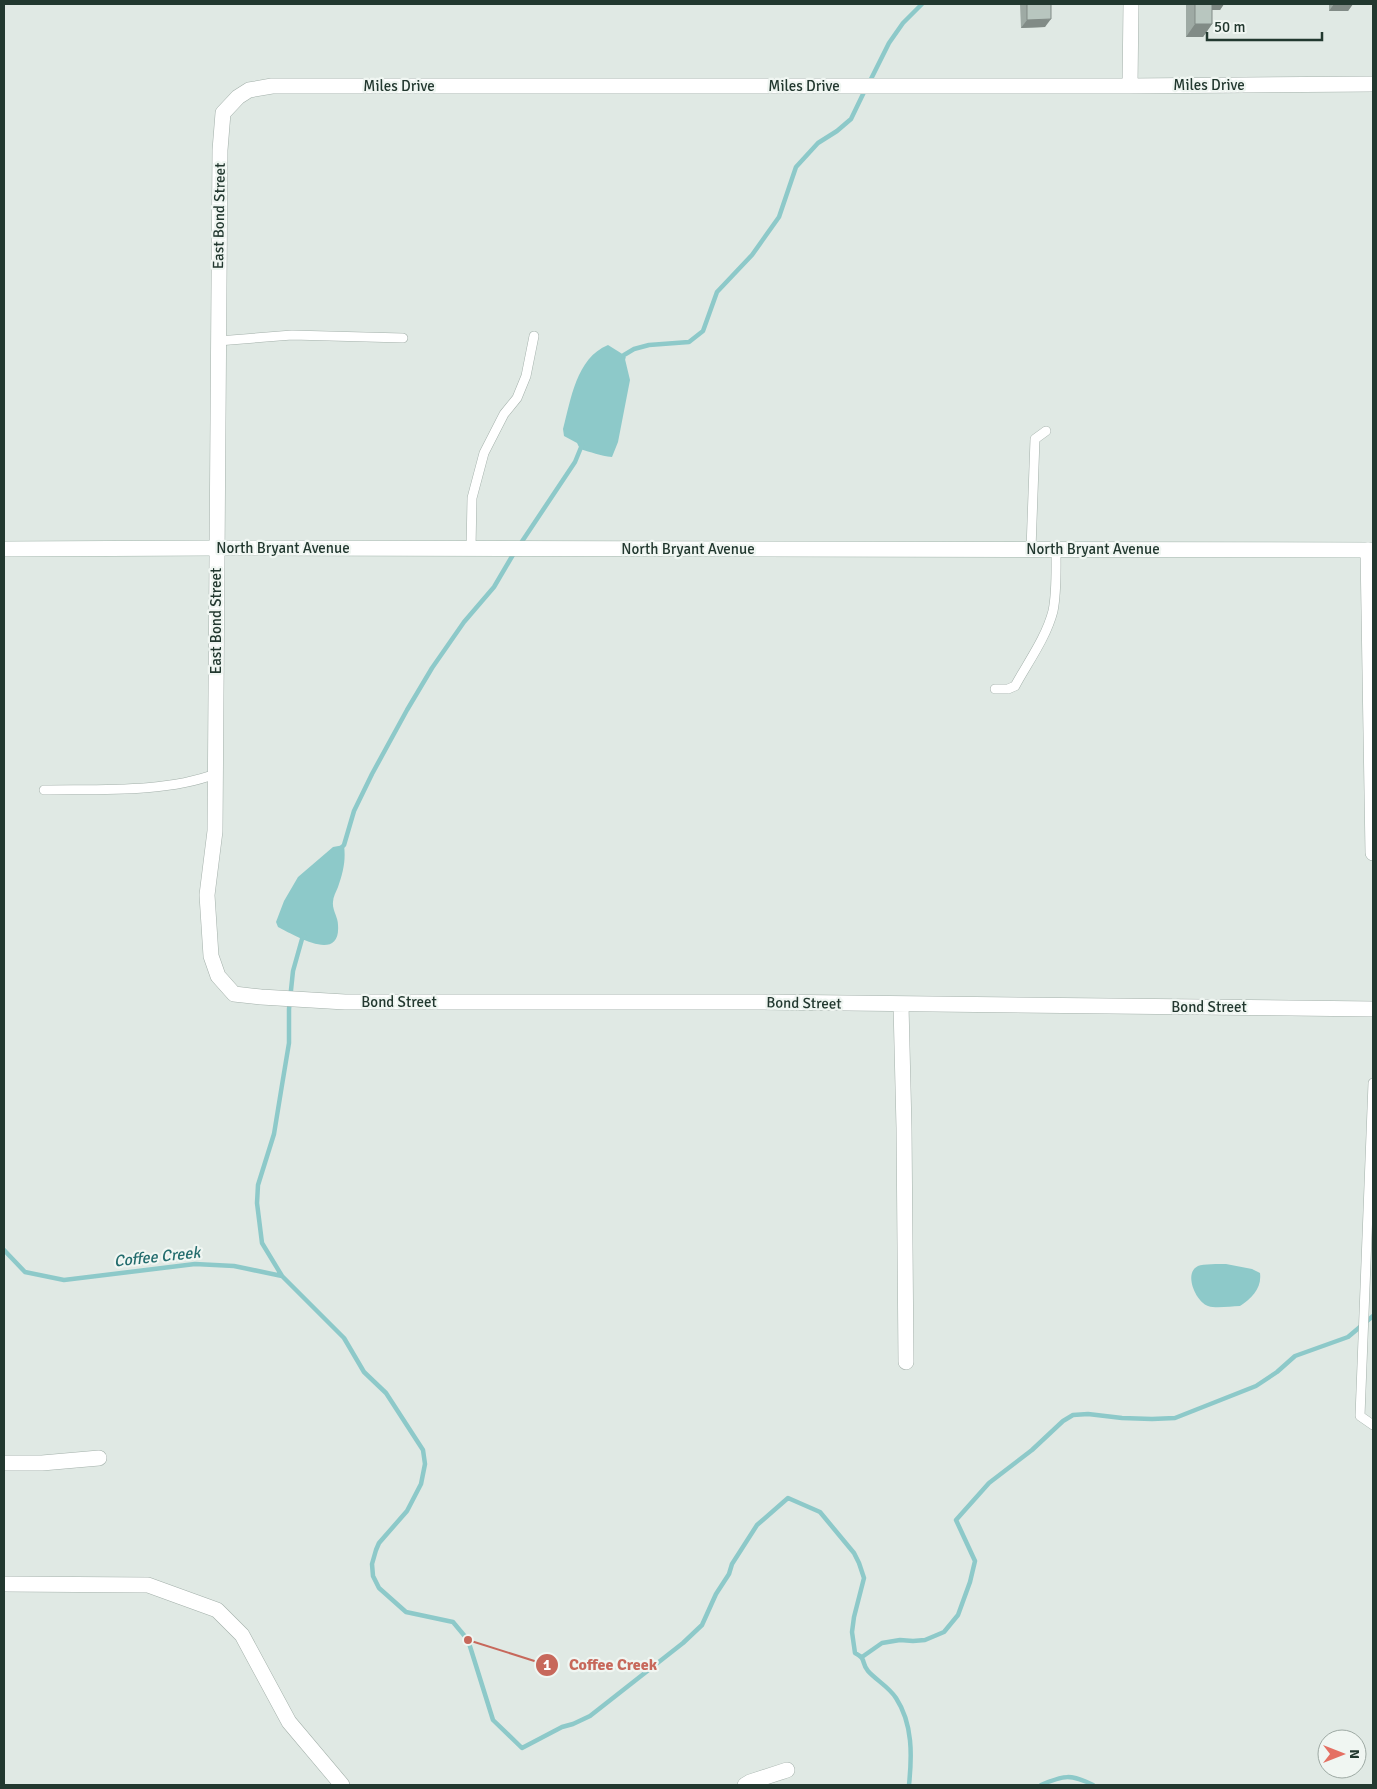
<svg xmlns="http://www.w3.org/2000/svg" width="1377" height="1789" font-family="Signika,sans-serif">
  <rect width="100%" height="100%" fill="#e0e9e4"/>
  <path fill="#8dc9c9" d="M608 345 624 355 630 380 618 442 612 457C600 456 591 452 580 449L577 443 564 436 563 429C571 400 576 358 608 345Z
    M344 845C346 861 343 872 338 887 336 892 333 897 333 902 332 910 338 917 338 925 341 964 294 935 278 927L276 922 284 901 298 877 333 847Z
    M1226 1264 1252 1269 1260 1273C1262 1288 1252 1298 1240 1306 1230 1306 1217 1309 1208 1306 1196 1302 1183 1273 1198 1266 1203 1264 1219 1264 1226 1264Z"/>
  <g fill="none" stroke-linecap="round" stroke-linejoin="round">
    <path stroke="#8dc9c9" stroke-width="4.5" d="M869 83 889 43 903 23 922 4
      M623 359 624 355 634 349 649 345 689 342 703 331 717 292 752 255 779 217 796 167 818 143 837 131 851 119 865 90
      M519 546 575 462 582 445
      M341 848 344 845 354 811 372 774 407 710 432 668 464 622 494 587 514 553
      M4 1250 25 1272 64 1280 195 1264 234 1266 282 1276 344 1338 364 1372 386 1393 423 1450 425 1464 421 1484 407 1511 379 1543 376 1550 372 1564 373 1576 379 1588 406 1612 453 1622 468 1640 493 1720 522 1748 562 1727 573 1724 590 1716 683 1643 702 1625 716 1594 729 1574 732 1564 757 1525 788 1498 820 1512 854 1553 859 1563 864 1578 854 1617 852 1632 855 1653C867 1659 861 1663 868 1671 876 1680 889 1687 896 1698 913 1724 912 1756 909 1785
      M282 1276 262 1243 257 1203 258 1185 274 1134 282 1085 289 1043V1009L293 971 302 939 304 936
      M862 1657 882 1643 900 1640 913 1641 925 1640 944 1632 958 1615 970 1582 975 1561 956 1520 989 1483 1032 1450 1063 1421 1073 1415 1088 1414 1122 1418 1152 1419 1175 1418 1256 1386 1277 1372 1295 1356 1348 1337 1373 1316
      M1041 1785C1064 1775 1071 1774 1093 1785"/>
    <g stroke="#a3b0aa" stroke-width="10">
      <path id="lane" d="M218 341 292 335 403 338
        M471 548 472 498 484 453 504 414 517 398 526 376 534 336
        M1031 549 1035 439 1046 431
        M995 689H1008L1015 686C1028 662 1046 638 1053 611 1057 591 1056 570 1056 549
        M44 790C96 789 166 793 215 774
        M1373 1083 1360 1416 1373 1425"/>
    </g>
    <g stroke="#a3b0aa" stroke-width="16">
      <path id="street" d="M1373 84 1130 86H272L249 90 238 97 223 113 220 150 215 831 207 895 211 956 218 976 234 994 261 997 345 1002H755L1373 1009
        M1130 86 1131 4
        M1368 550 1373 853
        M901 1005 904 1128 906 1362
        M4 1463H42L99 1458
        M4 1584 148 1585 217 1610 242 1635 289 1722 342 1785
        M745 1785 750 1782 787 1770"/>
    </g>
    <g stroke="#a0b4aa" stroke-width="16">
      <path id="secondary" d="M4 549 216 548 1373 550"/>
    </g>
    <use href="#lane" stroke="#fff" stroke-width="9"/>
    <use href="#street" stroke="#fff" stroke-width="15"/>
    <use href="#secondary" stroke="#fff" stroke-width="15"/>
  </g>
  <path fill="#9eaaa4" d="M1020 4H1051L1045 27 1021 28Z
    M1186 4H1224L1220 10H1212V24L1203 37H1186Z
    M1329 4H1353L1348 11H1329Z"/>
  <path fill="#818b86" d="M1207 4H1224L1220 10H1203Z
    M1334 4H1353L1348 11H1329Z
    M1051 19 1045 27 1021 28 1027 20Z
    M1195 24H1212L1203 37H1186Z"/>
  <path fill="#b8c6bf" stroke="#818b86" d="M1027 4H1051V19L1027 20Z
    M1195 4H1212V24H1195Z"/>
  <g text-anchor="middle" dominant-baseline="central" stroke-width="4.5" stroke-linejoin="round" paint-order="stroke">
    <g font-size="15" fill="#22382f" stroke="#f0f6f2">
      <text x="1209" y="85">Miles Drive</text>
      <text x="399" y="86">Miles Drive</text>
      <text x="804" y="86">Miles Drive</text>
      <text transform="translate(219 216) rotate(-89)">East Bond Street</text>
      <text x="283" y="548">North Bryant Avenue</text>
      <text x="688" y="549">North Bryant Avenue</text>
      <text x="1093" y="549">North Bryant Avenue</text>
      <text transform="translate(216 621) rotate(-90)">East Bond Street</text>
      <text x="399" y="1002">Bond Street</text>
      <text transform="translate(804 1003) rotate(1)">Bond Street</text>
      <text x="1209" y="1007">Bond Street</text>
    </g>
    <g font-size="16" font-style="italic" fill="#236c6d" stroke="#f0f6f2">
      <text transform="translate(157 1257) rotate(-6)">Coffee Creek</text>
    </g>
  </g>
  <path fill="none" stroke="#c7685b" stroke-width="2" d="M468 1640L547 1665"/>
  <g fill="#c7685b" stroke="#f0f6f2" stroke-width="2">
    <circle cx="468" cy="1640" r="5"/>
    <circle cx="547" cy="1665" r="12"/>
  </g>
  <g font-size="15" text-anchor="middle" font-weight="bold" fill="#fff">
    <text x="547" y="1670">1</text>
  </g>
  <g font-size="16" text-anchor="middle" font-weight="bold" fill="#c7685b" stroke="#f0f6f2" stroke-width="4.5" stroke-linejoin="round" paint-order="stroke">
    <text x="613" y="1670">Coffee Creek</text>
  </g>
  <rect width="1377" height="1789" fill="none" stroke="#22382f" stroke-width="10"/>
  <g transform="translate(1342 1754) rotate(90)"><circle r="24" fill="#f0f6f2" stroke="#9eaaa4"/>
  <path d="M0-4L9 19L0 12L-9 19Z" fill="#e47063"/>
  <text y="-8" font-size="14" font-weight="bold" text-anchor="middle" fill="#22382f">N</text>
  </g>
  <path d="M1207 32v8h115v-8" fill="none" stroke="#22382f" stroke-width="2.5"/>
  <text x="1214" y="32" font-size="15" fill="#22382f" stroke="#f0f6f2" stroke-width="4" paint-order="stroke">50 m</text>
</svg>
